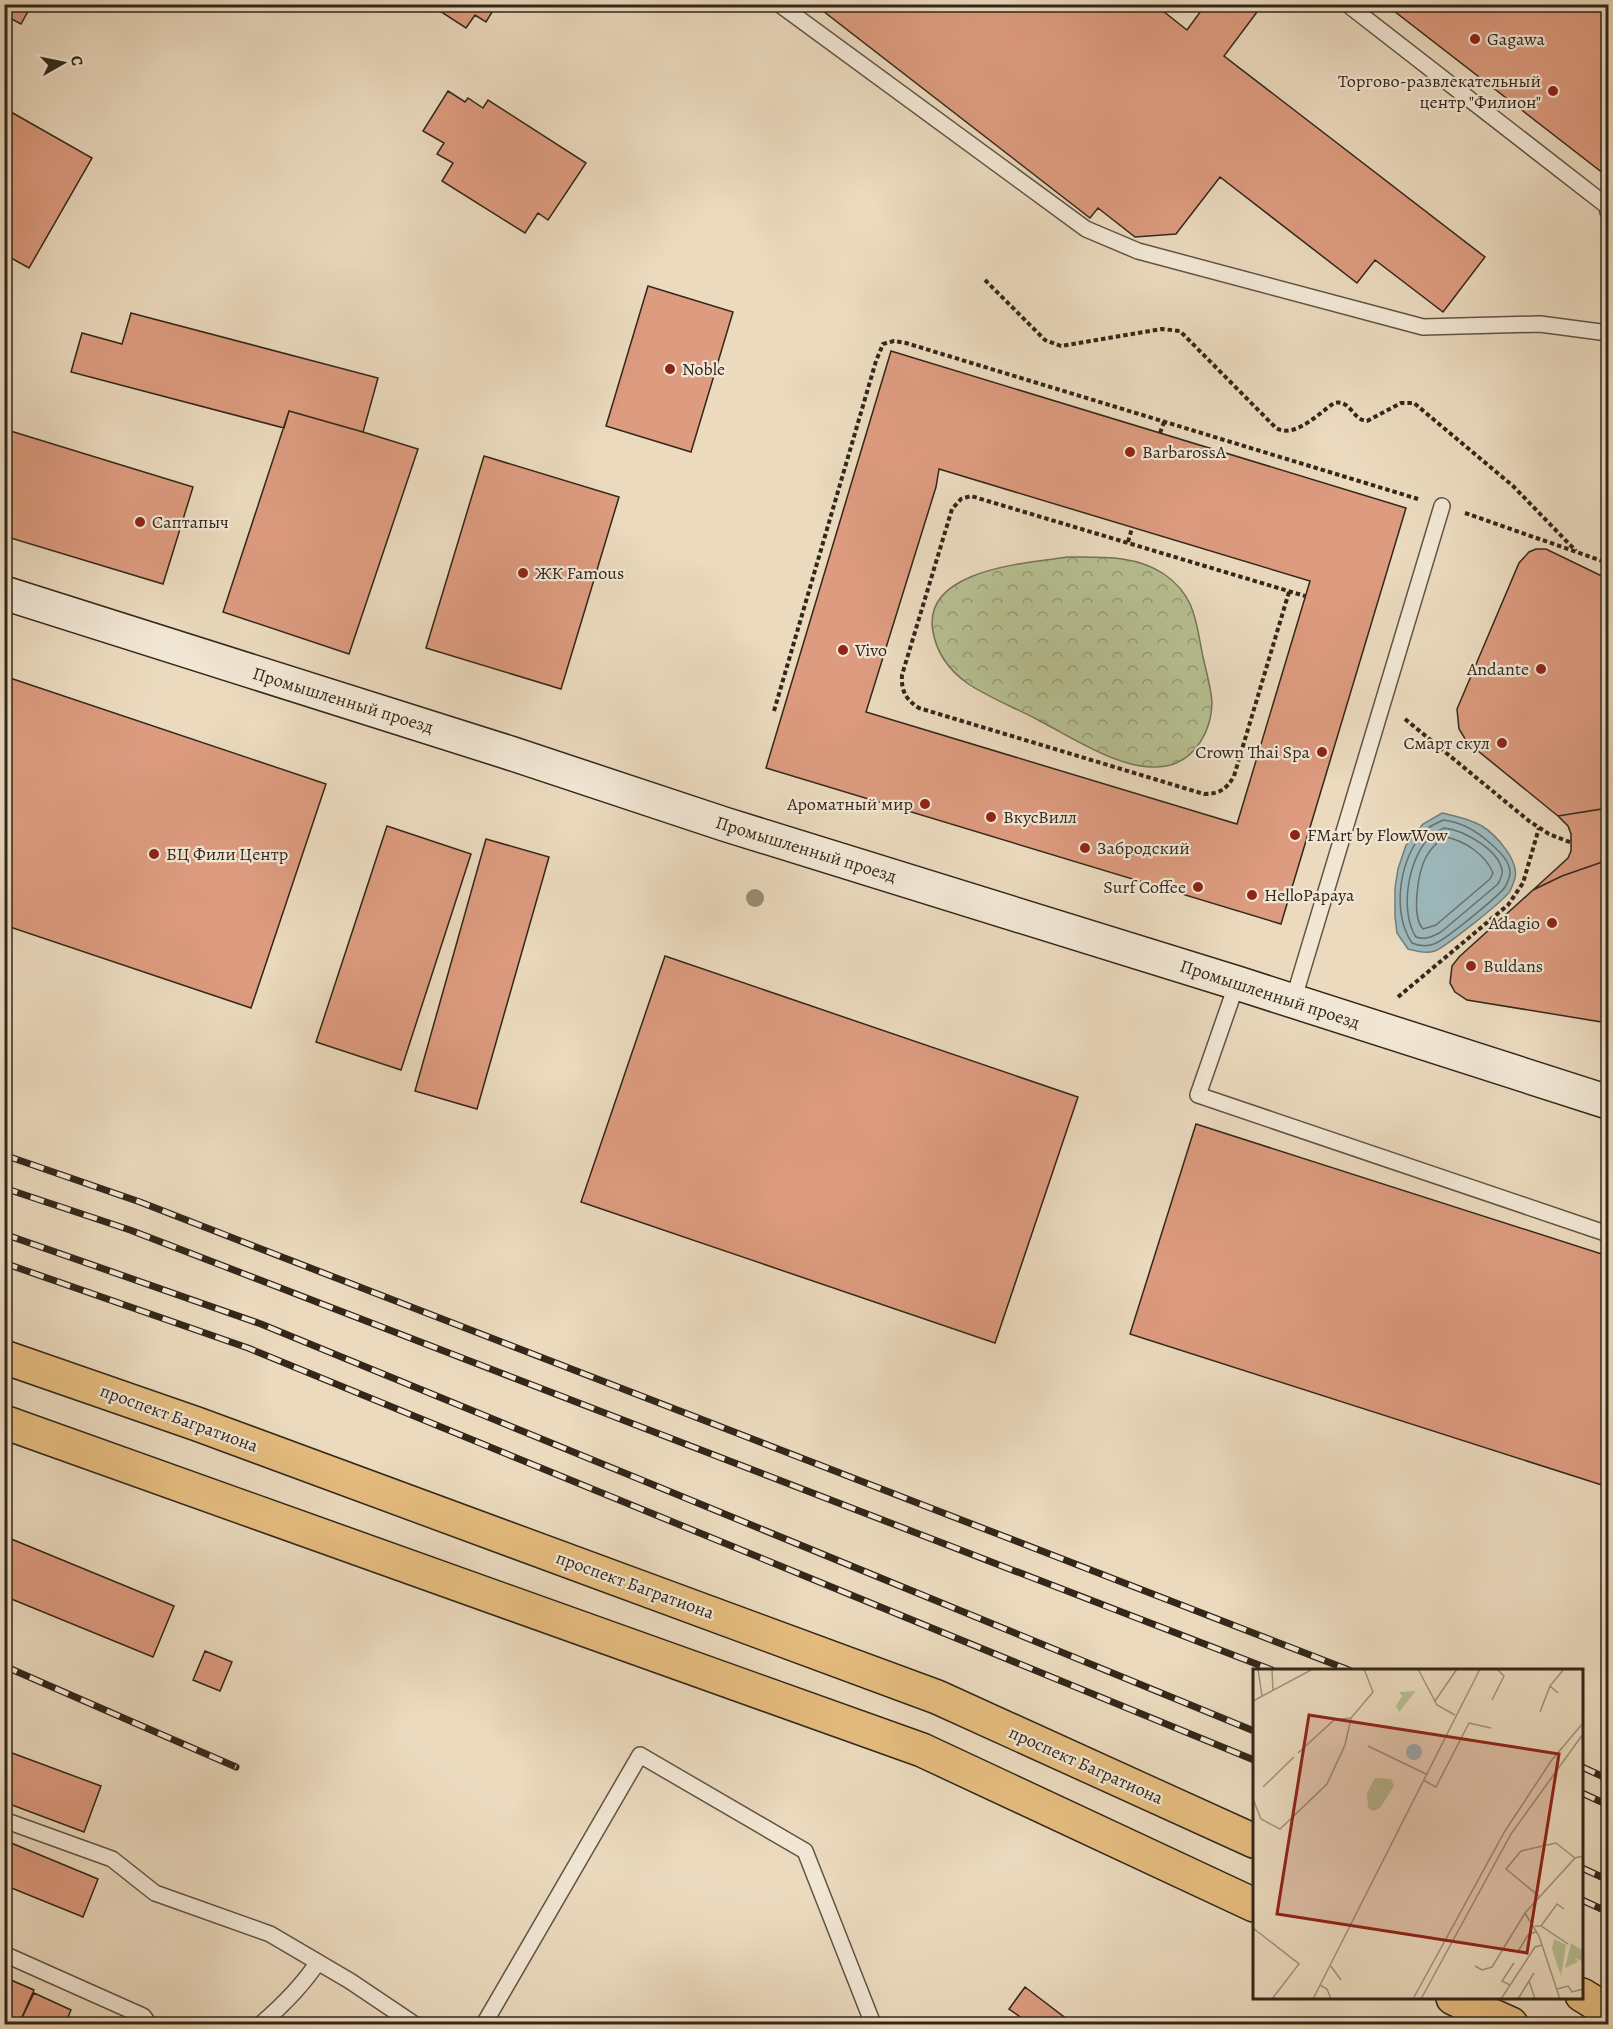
<svg xmlns="http://www.w3.org/2000/svg" width="1613" height="2029" font-family="Alegreya,serif">
  <defs>
    <pattern id="forest-crowns" width="20" height="18" patternUnits="userSpaceOnUse" patternTransform="scale(1.5)"><rect width="20" height="18" fill="#b7c092"/><path d="M2 6a3 3 0 1 1 6 0M12 15a3 3 0 1 1 6 0" fill="none" stroke="#959c76"/></pattern>
  </defs>
  <rect width="100%" height="100%" fill="#ebdabe"/>
  <filter id="stains"><feTurbulence type="fractalNoise" baseFrequency=".00333" numOctaves="4"/><feColorMatrix values="0 0 0 0 .2 0 0 0 0 .09 0 0 0 0 .02 0 0 0 .5 -.17"/></filter>
  <radialGradient id="worn" r=".72"><stop offset=".6" stop-color="#630" stop-opacity="0"/><stop offset="1" stop-color="#630" stop-opacity=".3"/></radialGradient>
  <path fill="url(#forest-crowns)" stroke="#747456" stroke-width="1.5" d="M1068 557C1101 557 1136 555 1164 574 1196 596 1196 623 1203 657 1206 671 1211 687 1212 702 1212 730 1195 761 1166 766 1126 774 1073 738 1040 721 1016 708 989 698 967 683 949 670 937 654 933 632 921 569 1027 563 1068 557Z"/>
  <path fill="#9db8bc" stroke="#727e7b" stroke-width="1.5" d="M1442 813C1455 816 1470 819 1482 826 1496 835 1519 860 1515 878 1514 881 1512 887 1510 891 1505 900 1445 947 1435 951 1425 954 1417 951 1408 949L1397 933 1395 917V888L1398 869 1406 845 1423 824Z"/>
  <g fill="none" stroke-linecap="round" stroke-linejoin="round">
    <path stroke="#68706b" stroke-width="1.5" d="M1443 820C1462 822 1477 831 1491 844 1499 851 1511 862 1510 874 1509 878 1507 884 1505 887 1500 895 1444 941 1434 944 1426 947 1419 946 1412 943 1391 913 1399 855 1427 829 1431 825 1438 823 1443 820Z
      M1444 828C1463 830 1498 849 1502 870 1503 875 1500 880 1498 884L1441 932C1432 937 1425 940 1416 937 1399 911 1408 856 1432 835 1435 832 1440 830 1444 828Z
      M1446 837C1465 841 1486 855 1493 873L1490 879 1436 925 1423 929C1411 916 1418 872 1426 857 1431 848 1438 841 1446 837Z"/>
  </g>
  <path fill="#dd9b7f" stroke="#32271a" stroke-width="1.5" fill-rule="evenodd" d="M4 4H32L21 24 4 15Z
    M429 4H497L486 22 475 15 466 28Z
    M814 4H1154L1187 30 1206 4H1263L1224 56 1485 257 1443 312 1375 260 1357 283 1220 177 1176 234 1135 237 1098 208 1090 218Z
    M1385 4H1608V177Z
    M448 91 465 102 468 98 483 108 488 100 586 163 548 220 538 213 525 233 442 181 453 163 437 154 444 143 423 131Z
    M4 108 92 158 29 268 4 254Z
    M648 286 733 312 691 452 606 426Z
    M131 313 378 378 363 432 289 411 284 428 71 372 82 333 122 344Z
    M891 351 1406 508 1281 924 766 768ZM939 469 1310 581 1237 824 866 712 936 487Z
    M289 411 363 432 418 449 349 654 223 612Z
    M4 429 193 487 163 584 4 536Z
    M484 456 619 497 561 689 426 648Z
    M1536 549H1546L1608 579V808L1558 816 1467 742 1459 729 1457 709 1491 629 1519 563 1529 552Z
    M4 676 326 784 251 1008 4 925Z
    M1608 808V860L1562 876 1533 890 1568 858 1571 851V834L1568 826 1558 816Z
    M387 826 471 854 401 1070 316 1042Z
    M486 839 549 857 477 1109 415 1091Z
    M1608 860V1023L1467 1000 1455 992 1450 983 1452 966 1459 957 1533 890 1562 876Z
    M665 956 1078 1097 995 1343 581 1202Z
    M1196 1124 1608 1256V1487L1130 1334Z
    M4 1536 174 1606 153 1657 4 1596Z
    M205 1651 232 1662 220 1691 193 1680Z
    M4 1750 101 1786 84 1832 4 1802Z
    M4 1840 98 1879 83 1917 4 1885Z
    M4 1977 34 1990 19 2024H4Z
    M1025 1987 1068 2020 1065 2024H1030L1009 2009Z
    M34 1993 71 2010 65 2024H19Z"/>
  <g fill="none" stroke-linecap="round" stroke-linejoin="round">
    <g stroke="#605443" stroke-width="18">
      <path id="lane" d="M779 4 1086 229 1138 251 1423 327 1540 324 1608 333
        M1347 4 1607 206 1608 212
        M1237 983 1198 1095 1608 1234
        M1293 1001 1442 506
        M4 1820 112 1859 155 1893 270 1934 350 1981 414 2024
        M4 1954 143 2016 149 2024
        M261 2024C282 2006 302 1986 318 1962
        M484 2024 640 1755 805 1851 873 2024"/>
    </g>
    <g stroke="#32271a" stroke-width="36">
      <path id="secondary" d="M4 593 510 753 724 824 1237 983 1608 1102"/>
    </g>
    <g stroke="#32271a" stroke-width="36">
      <path id="primary" d="M4 1357 197 1424 937 1697 1254 1841
        M4 1422 922 1750 1254 1905
        M1582 1995 1608 2011
        M1453 1998 1511 2024"/>
    </g>
    <path stroke="#32271a" stroke-width="4" stroke-dasharray="4.5 3" stroke-linecap="butt" d="M985 280 1045 340 1061 346 1162 329 1180 331 1276 428C1295 439 1319 413 1334 403 1351 399 1352 420 1367 421L1401 403H1414L1513 486 1576 551
      M1160 433 1164 422
      M1465 513 1608 563
      M1128 542 1132 528
      M1289 592 1234 776C1227 789 1219 794 1204 794L919 708C906 700 901 691 902 675L952 509 961 499 971 496 1305 596
      M774 711 876 361 883 344 894 341 906 343 1418 499
      M1405 719 1529 821 1549 834 1572 843
      M1398 997 1508 905 1523 883 1539 828"/>
    <use href="#lane" stroke="#f2e7d5" stroke-width="15"/>
    <use href="#secondary" stroke="#f2e7d5" stroke-width="33"/>
    <use href="#primary" stroke="#e6bd7f" stroke-width="33"/>
    <g stroke="#32271a" stroke-width="7">
      <path id="rail" d="M4 1155 140 1202 1349 1670
        M4 1188 130 1230 1272 1670
        M4 1234 261 1324 1254 1731
        M4 1263 248 1348 1254 1760
        M4 1666 236 1767
        M1582 1767 1608 1779
        M1582 1793 1608 1805
        M1582 1868 1608 1880
        M1582 1900 1608 1912"/>
    </g>
    <use href="#rail" stroke="#f2e7d5" stroke-width="4.5" stroke-dasharray="14" stroke-linecap="butt"/>
  </g>
  <circle fill="#978c74" cx="755" cy="898" r="9"/>
  <g fill="#8f2418" stroke="#f2e7d5" stroke-width="2">
    <circle cx="1475" cy="39" r="6"/>
    <circle cx="1553" cy="91" r="6"/>
    <circle cx="670" cy="369" r="6"/>
    <circle cx="1130" cy="452" r="6"/>
    <circle cx="140" cy="522" r="6"/>
    <circle cx="523" cy="573" r="6"/>
    <circle cx="843" cy="650" r="6"/>
    <circle cx="1541" cy="669" r="6"/>
    <circle cx="1502" cy="743" r="6"/>
    <circle cx="1322" cy="752" r="6"/>
    <circle cx="925" cy="804" r="6"/>
    <circle cx="991" cy="817" r="6"/>
    <circle cx="1295" cy="835" r="6"/>
    <circle cx="1085" cy="848" r="6"/>
    <circle cx="154" cy="854" r="6"/>
    <circle cx="1198" cy="887" r="6"/>
    <circle cx="1252" cy="895" r="6"/>
    <circle cx="1552" cy="923" r="6"/>
    <circle cx="1471" cy="966" r="6"/>
  </g>
  <g text-anchor="middle" dominant-baseline="central" stroke-width="4.5" stroke-linejoin="round" paint-order="stroke">
    <g font-size="18" fill="#32271a" stroke="#f2e7d5" text-anchor="start">
      <text x="1487" y="39">Gagawa</text>
      <text x="1541" y="81" text-anchor="end">Торгово-развлекательный<tspan x="1541" dy="21">центр "Филион"</tspan></text>
      <text x="682" y="369">Noble</text>
      <text x="1142" y="452">BarbarossA</text>
      <text x="152" y="522">Саптапыч</text>
      <text x="535" y="573">ЖК Famous</text>
      <text x="855" y="650">Vivo</text>
      <text x="1529" y="669" text-anchor="end">Andante</text>
      <text x="1490" y="743" text-anchor="end">Смарт скул</text>
      <text x="1310" y="752" text-anchor="end">Crown Thai Spa</text>
      <text x="913" y="804" text-anchor="end">Ароматный мир</text>
      <text x="1003" y="817">ВкусВилл</text>
      <text x="1307" y="835">FMart by FlowWow</text>
      <text x="1097" y="848">Забродский</text>
      <text x="166" y="854">БЦ Фили Центр</text>
      <text x="1186" y="887" text-anchor="end">Surf Coffee</text>
      <text x="1264" y="895">HelloPapaya</text>
      <text x="1540" y="923" text-anchor="end">Adagio</text>
      <text x="1483" y="966">Buldans</text>
    </g>
    <g font-size="18" fill="#32271a" stroke="#f2e7d5">
      <text transform="translate(343 700) rotate(17)">Промышленный проезд</text>
      <text transform="translate(806 849) rotate(17)">Промышленный проезд</text>
      <text transform="translate(1270 994) rotate(18)">Промышленный проезд</text>
      <text transform="translate(179 1418) rotate(20)">проспект Багратиона</text>
      <text transform="translate(635 1585) rotate(20)">проспект Багратиона</text>
      <text transform="translate(1086 1765) rotate(24)">проспект Багратиона</text>
    </g>
  </g>
  <g transform="translate(1253 1669)">
    <rect width="330" height="330" fill="#ebdabe"/>
    <path d="M162 22V23L146 43 143 37 149 27 146 23ZM122 109 138 110 141 117 127 139 120 142 115 139 114 124ZM301 270 313 276 308 307 299 280ZM318 274 330 282V289L328 292 322 289 325 293 312 299Z" fill="#b7c092"/>
    <path d="M153 83a8 8 0 1 1 16 0a8 8 0 1 1-16 0Z" fill="#9db8bc"/>
    <path fill="none" stroke="#a1927c" stroke-width="1.5" d="M5 0 9 27M19 0 20 22M165 0 184 36 202 46M305 24 297 17 311 0M239 31 251 7 244 0M0 32 60 0M182 32 204 0M287 43 297 17M115 77 173 105M45 84 81 51 98 49M170 111 183 118 216 54 238 59M10 118 41 88M0 130 8 150 27 160 74 115 92 76 98 49 120 23 111 0M287 228 253 200 268 182 303 174 322 189M272 244 286 267 307 330M282 257H288L315 275M288 257 304 235 311 240M0 259 46 295 19 330M264 284 275 266 284 262M77 296 88 311M222 297 229 301 239 298 272 244 322 189 330 187M276 312 282 330M67 316 74 320 78 330M257 316 249 312 261 294M304 320 315 317 319 323 330 320M60 330 227 0M160 330 252 162 298 92 330 54M168 330 258 165 330 65M248 330 282 278 289 276M265 330 281 304"/>
    <path fill="#8f2418" fill-opacity="0.15" stroke="#8f2418" stroke-width="3" d="M56 46 306 85 274 284 24 245Z"/>
    <rect width="330" height="330" fill="none" stroke="#32271a" stroke-width="3"/>
  </g>
  <rect width="1613" height="2029" fill="none" stroke="#ebdabe" stroke-width="24"/>
  <rect x="6" y="6" width="1601" height="2017" fill="none" stroke="#32271a" stroke-width="3"/>
  <rect x="12" y="12" width="1589" height="2005" fill="none" stroke="#32271a" stroke-width="1.5"/>
  <g transform="translate(63 63) rotate(81)" stroke="#f2e7d5" stroke-width="4.5" paint-order="stroke">
  <path d="M0-4.5L10 22L0 15L-10 22Z" fill="#32271a"/>
  <text y="-9" font-size="16" font-weight="bold" text-anchor="middle" fill="#32271a">С</text>
  </g>
  <rect width="100%" height="100%" filter="url(#stains)"/>
  <rect width="100%" height="100%" fill="url(#worn)"/>
</svg>
